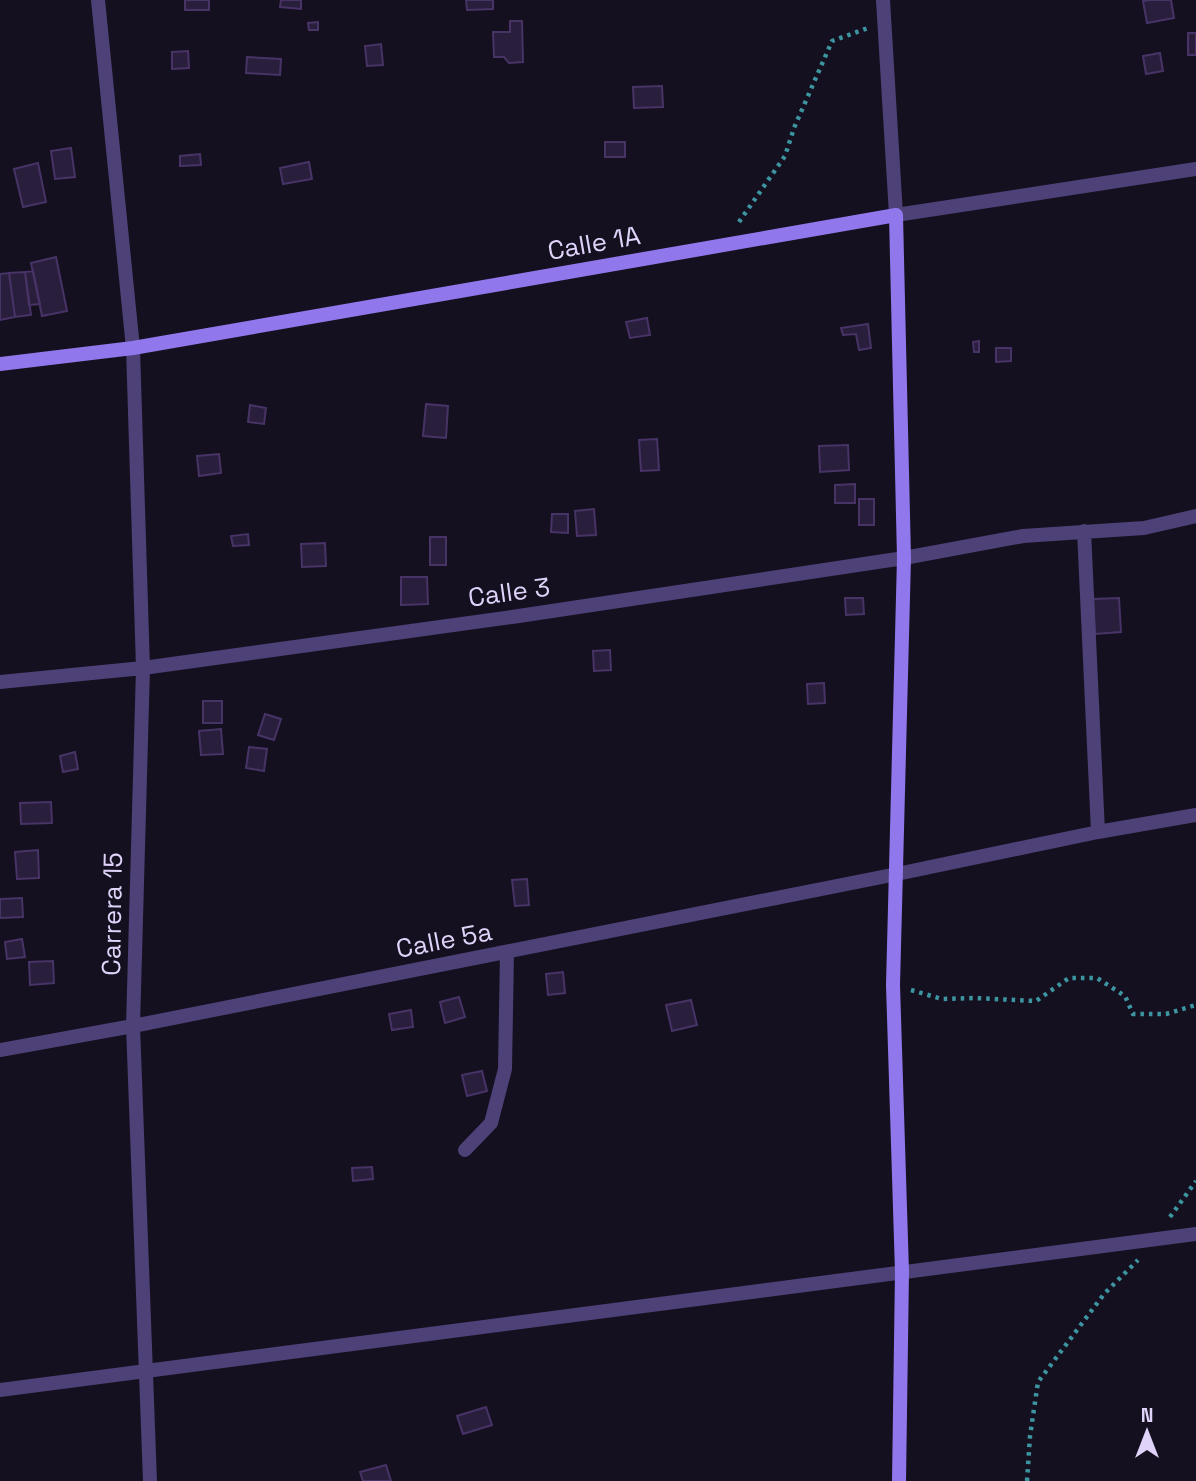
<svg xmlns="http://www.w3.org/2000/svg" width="1196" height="1481" font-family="'Space Grotesk',sans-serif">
  <rect width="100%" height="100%" fill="#15101f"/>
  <path fill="#2a1e3d" stroke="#473366" stroke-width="2" d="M185 0H209V10H185Z
    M281 0H301V9L280 7Z
    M466 0H493V9L467 10Z
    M1151 0H1171L1174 18 1147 23 1143 1Z
    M510 21H522L523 62 509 63 504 57H494L493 32H510Z
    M318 22V30H309L308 23Z
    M1188 33H1196V55H1188Z
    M381 44 383 65 367 66 365 46Z
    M188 51 189 68 172 69V52Z
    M1160 53 1163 71 1146 74 1143 56Z
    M247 57 281 59 280 75 246 73Z
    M662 86 663 107 634 108 633 87Z
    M605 142H625V157H605Z
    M71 148 75 177 55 179 51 151Z
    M200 154 201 165 180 166V156Z
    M309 162 312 179 283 184 280 168Z
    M38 163 46 202 23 207 14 169Z
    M56 257 67 311 42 316 31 263Z
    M33 271 40 304 29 305 25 272Z
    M25 272 31 315 15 317 9 273Z
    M9 273 15 317 0 320V274Z
    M647 318 650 335 630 338 626 322Z
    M868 324 871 348 859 350 856 334 843 335 841 328Z
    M979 341V352H974L973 342Z
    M996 348H1011V361L996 362Z
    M426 404 448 406 446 438 423 436Z
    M250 405 266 408 264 424 248 422Z
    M657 439 659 470 641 471 639 440Z
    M848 445 849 470 820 472 819 446Z
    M219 454 221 473 199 476 197 456Z
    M855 484V503H835V485Z
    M859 499H874V525H859Z
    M594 509 596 535 577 536 575 511Z
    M552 514H568V533L551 532Z
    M248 534 249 545 233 546 231 536Z
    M430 537H446V565H430Z
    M325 543 326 566 302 567 301 544Z
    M401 577H427L428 604 401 605Z
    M845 598H863L864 614 846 615Z
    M1119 598 1121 632 1095 634 1093 599Z
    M610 650 611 670 594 671 593 651Z
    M824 683 825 703 808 704 807 684Z
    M203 701H222V723H203Z
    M265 714 281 719 274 740 258 735Z
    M221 729 223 754 201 755 199 731Z
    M249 747 267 749 264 771 246 768Z
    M75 752 78 769 63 772 60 756Z
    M51 802 52 823 21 824 20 803Z
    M38 850 39 878 17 879 15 852Z
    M527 879 529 905 515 906 512 880Z
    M22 898 23 917 0 918V899Z
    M22 939 25 957 7 959 5 942Z
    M53 961 54 983 30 985 29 962Z
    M563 972 565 993 548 995 546 974Z
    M459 997 465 1017 445 1023 440 1002Z
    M691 1000 697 1025 672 1031 666 1005Z
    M411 1010 413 1027 392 1030 389 1014Z
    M482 1071 487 1091 467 1096 462 1075Z
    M372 1167 373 1179 353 1181 352 1168Z
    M486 1407 492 1425 463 1434 457 1416Z
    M386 1465 391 1481H363L360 1472Z"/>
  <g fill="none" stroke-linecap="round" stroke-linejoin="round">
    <path stroke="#3e95a2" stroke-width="4.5" stroke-dasharray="3.5 5" stroke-linecap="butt" d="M739 222 785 156 794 128 832 41 868 28
      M911 990 942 999 975 998 1036 1001 1069 978H1097L1125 996 1133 1014H1166L1196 1005
      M1170 1217 1196 1181
      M1027 1481 1030 1436 1038 1382 1104 1294 1138 1260"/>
    <path stroke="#4d4178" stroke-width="14" d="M98 0 133 348 143 668 133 1026 150 1481
      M883 0 896 215 1196 169
      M1084 531 1098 832
      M0 682 143 668 512 617 904 558 1023 536 1144 528 1196 516
      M0 1050 133 1026 897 874 1098 832 1196 815
      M465 1150 491 1123 505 1069 507 952
      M0 1390 1196 1234"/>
    <path stroke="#9177ec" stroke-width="14" d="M0 364 133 348 896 215 904 558 893 985 902 1272 899 1481"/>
  </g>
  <g text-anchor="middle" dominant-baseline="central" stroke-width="5" stroke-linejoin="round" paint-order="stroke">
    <g font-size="26" fill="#dfd3f9" stroke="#15101f">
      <text transform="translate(594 243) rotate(-10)">Calle 1A</text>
      <text transform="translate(509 592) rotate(-8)">Calle 3</text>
      <text transform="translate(112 914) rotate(-89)">Carrera 15</text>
      <text transform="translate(444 940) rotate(-11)">Calle 5a</text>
    </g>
  </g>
  <g transform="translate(1147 1432)" stroke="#15101f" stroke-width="5" paint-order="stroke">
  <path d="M0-5L12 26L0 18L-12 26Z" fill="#dfd3f9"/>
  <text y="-10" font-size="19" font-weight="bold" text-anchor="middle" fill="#dfd3f9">N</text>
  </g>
</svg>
